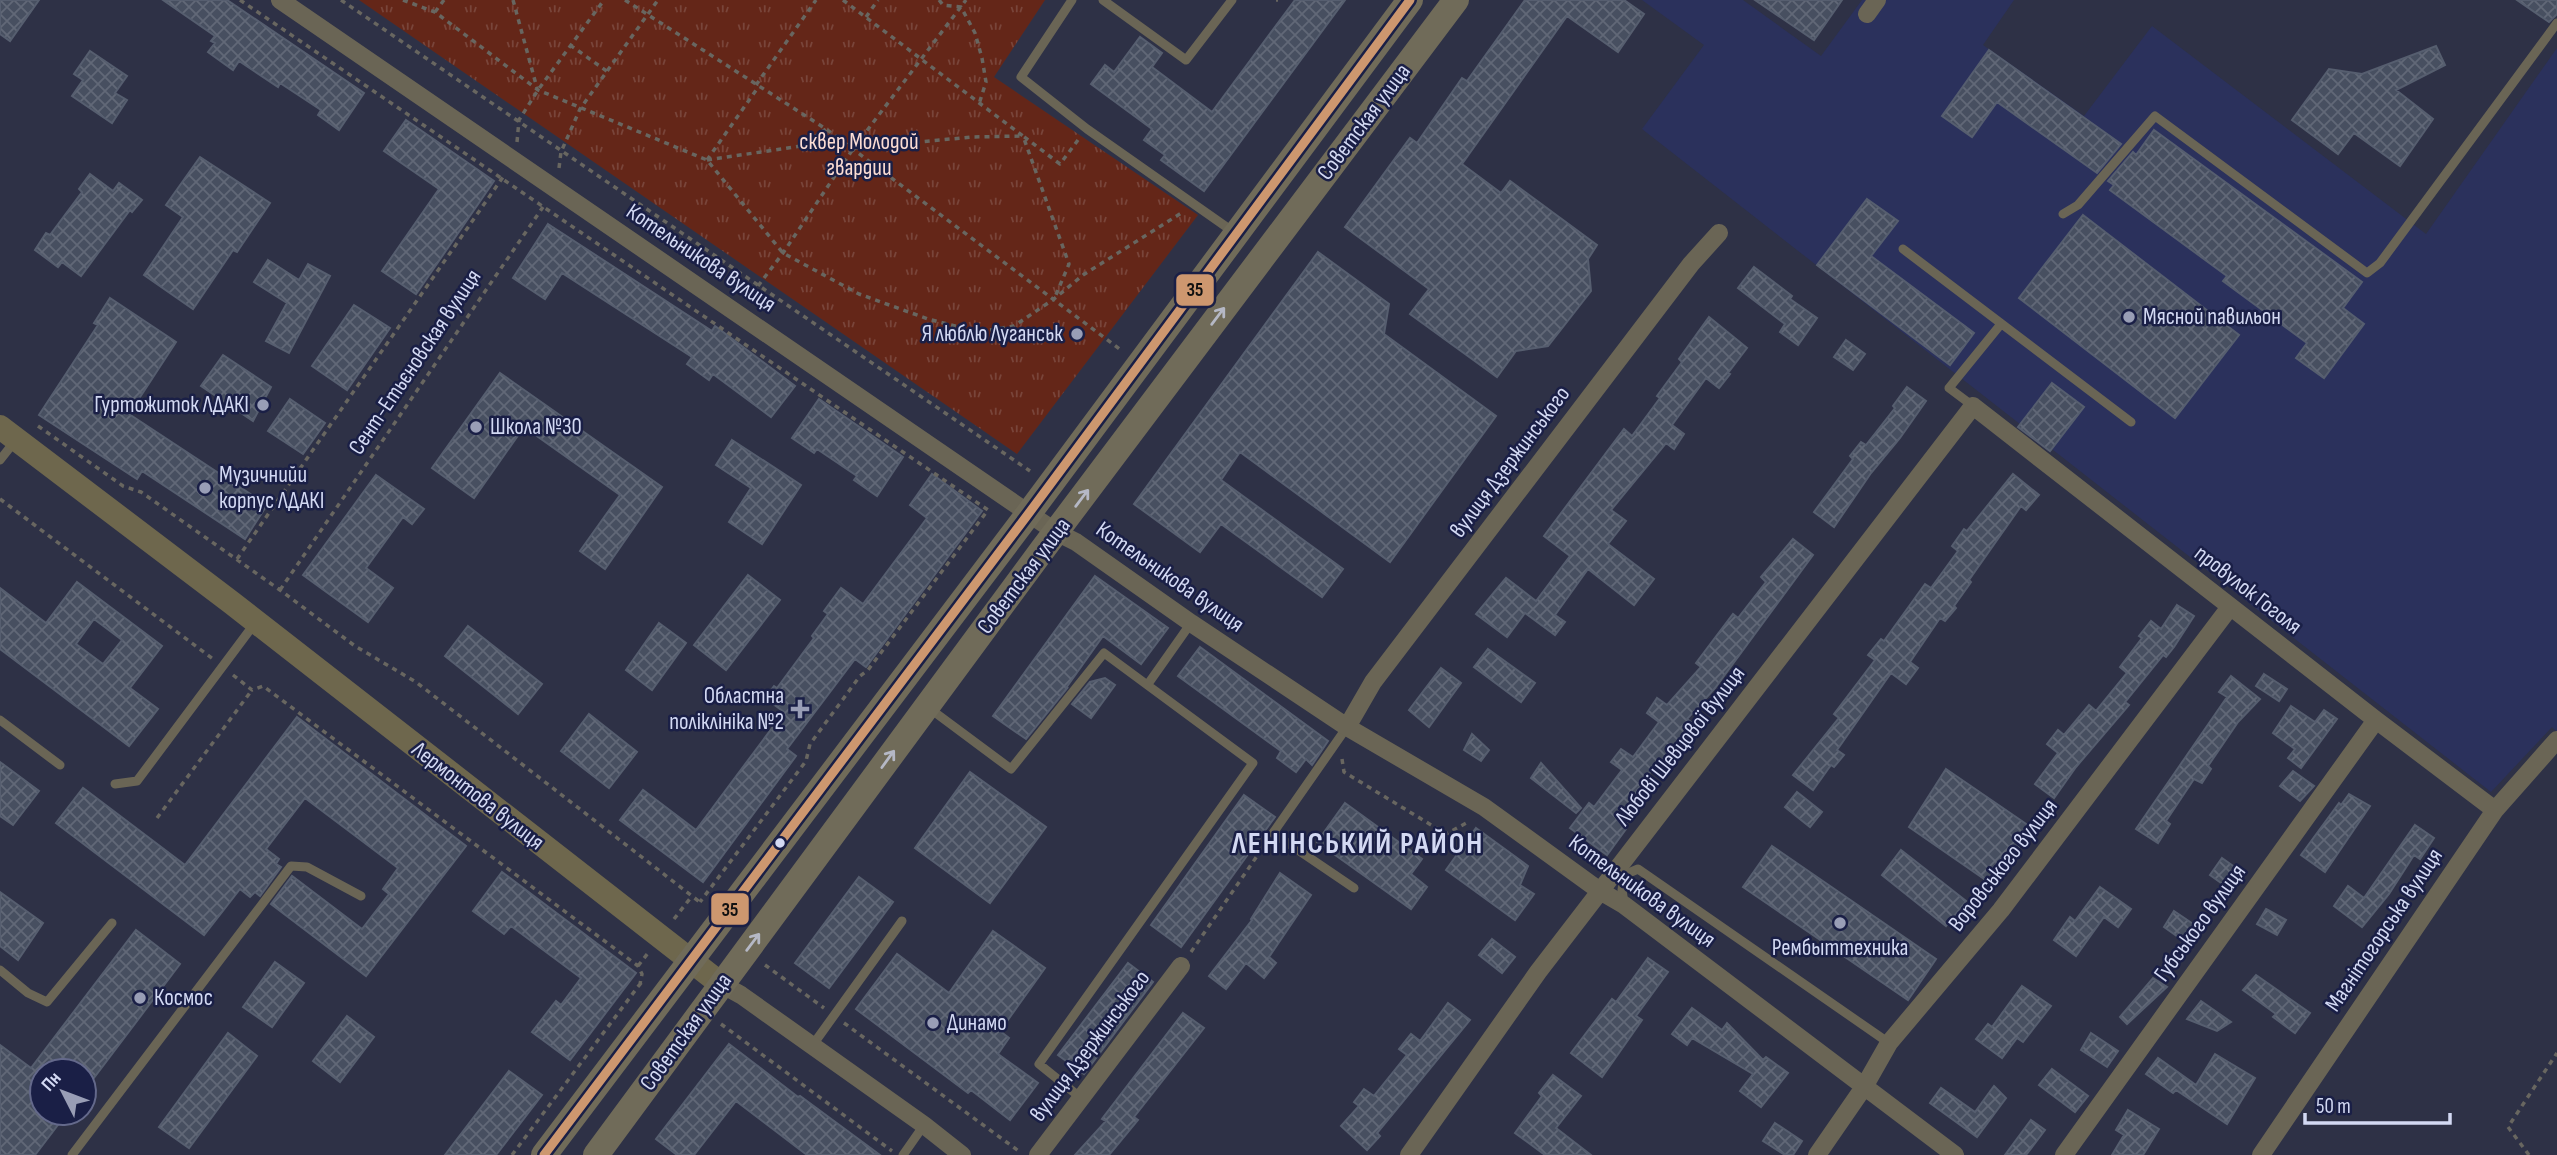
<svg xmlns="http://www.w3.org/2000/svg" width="2557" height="1155" font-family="'Sofia Sans Condensed',sans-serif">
  <defs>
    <pattern id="grass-tufts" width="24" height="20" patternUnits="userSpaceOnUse" patternTransform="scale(1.75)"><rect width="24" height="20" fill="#642618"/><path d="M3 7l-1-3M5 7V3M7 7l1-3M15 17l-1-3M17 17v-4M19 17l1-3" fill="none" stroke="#79453a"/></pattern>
    <pattern id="building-cross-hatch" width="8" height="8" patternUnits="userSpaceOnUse" patternTransform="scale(1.75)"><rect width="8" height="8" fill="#474f60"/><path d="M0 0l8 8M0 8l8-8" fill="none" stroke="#616877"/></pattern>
  </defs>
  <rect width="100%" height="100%" fill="#2e3146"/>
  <path fill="#2b315c" d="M1642 0H1743L1821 56 1862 0H2014L1983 45 2084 116 2152 26 2426 234 2557 48V732L2552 727 2491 792 1642 129 1704 45Z"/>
  <path fill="url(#grass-tufts)" d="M359 0H1045L994 77 1198 215 1017 454Z"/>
  <path fill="url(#building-cross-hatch)" stroke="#565e6f" stroke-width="2" fill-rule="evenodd" d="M0 0H39L10 41 0 34Z
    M163 0H227L364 93 339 130 318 115 321 110 280 83 278 87 239 61 233 70 208 52 215 43 211 41 215 36Z
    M1295 0H1345L1204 191 1161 160 1165 155 1144 140 1152 129 1091 84 1105 65 1114 72 1140 37 1162 53 1152 67 1212 112Z
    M1525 0H1624L1644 14 1618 52 1567 16 1462 164 1501 193 1510 181 1597 245 1588 259 1591 291 1548 346 1516 351 1497 377 1410 314 1429 289 1345 227 1410 138 1417 143 1462 78 1467 81Z
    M1755 0H1842L1814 40Z
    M2517 0H2557V14L2549 22Z
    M2436 46 2445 65 2396 90 2433 119 2400 166 2354 133 2338 154 2292 120 2329 69 2362 74Z
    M1989 50 2121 144 2097 173 1997 102 1972 137 1942 116Z
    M90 51 127 76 115 93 127 100 112 123 72 96 83 80 74 74Z
    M406 120 494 181 416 294 382 271 439 189 384 151Z
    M2154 130 2362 282 2343 308 2364 324 2324 378 2296 358 2307 343 2223 281 2227 276 2110 190 2114 185 2108 181 2133 152 2136 155Z
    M200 157 270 203 237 252 233 250 193 309 144 275 183 217 166 205Z
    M90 174 113 191 119 183 142 200 132 212 130 210 81 276 62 262 58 267 35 250 46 233 50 235 82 192 79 189Z
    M1867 199 1898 221 1871 256 1974 333 1950 365 1817 265Z
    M2083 215 2239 335 2175 418 2019 298Z
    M548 224 712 331 715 326 795 386 771 417 713 374 709 380 687 364 692 357 562 273 545 299 513 278Z
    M1318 252 1389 304 1384 334 1496 416 1390 562 1240 452 1221 480 1343 569 1322 597 1221 524 1200 552 1134 504Z
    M268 260 299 280 308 264 330 276 289 353 266 341 287 303 254 282Z
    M1754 267 1792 296 1790 299 1817 318 1798 345 1780 332 1785 324 1738 288Z
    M110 298 176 342 129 414 267 505 245 539 142 471 137 479 39 415 98 325 94 323Z
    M354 305 390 328 347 390 312 366Z
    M1709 317 1747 348 1728 373 1730 374 1719 388 1706 378 1672 425 1684 434 1674 449 1666 443 1611 510 1626 521 1608 544 1654 579 1634 605 1588 569 1555 615 1565 622 1555 635 1525 613 1507 637 1476 614 1506 578 1536 601 1570 556 1544 536 1624 429 1632 436 1660 398 1657 396 1682 362 1679 359Z
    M1846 340 1865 354 1853 370 1834 357Z
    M223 355 271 387 253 421 201 386Z
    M500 373 662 487 605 569 580 551 620 495 524 427 474 498 432 468Z
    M2052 383 2084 407 2050 451 2018 427Z
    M1907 387 1926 401 1900 438 1871 473 1834 527 1814 512 1853 459 1850 456 1861 442 1866 445 1895 408 1893 406Z
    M290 399 325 423 303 454 268 431Z
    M819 399 903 457 877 496 854 480 857 476 817 449 814 453 792 438Z
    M732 440 801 485 762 544 729 522 751 488 716 465Z
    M932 474 982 511 866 667 855 659 787 749 796 756 703 882 620 820 643 790 696 830 784 712 765 698 774 686 777 688 814 638 812 636 828 614 824 611 841 588 863 604 927 518 910 505Z
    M2013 474 2039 495 2026 510 2021 506 1969 580 1971 582 1954 606 1956 608 1945 621 1940 618 1910 662 1918 668 1906 684 1891 673 1837 750 1844 755 1834 767 1831 765 1813 790 1793 775 1839 718 1834 714 1875 660 1868 655 1881 639 1884 641 1925 584 1931 588 1958 551 1952 546 1964 529 1967 531Z
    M376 475 424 509 412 524 403 517 366 568 393 588 368 622 303 575Z
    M1793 539 1813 555 1715 688 1687 719 1691 722 1672 750 1660 765 1657 763 1633 796 1642 802 1623 827 1626 829 1607 855 1570 828 1589 803 1594 807 1622 770 1611 762 1621 749 1633 757 1659 722 1647 713 1657 698 1667 705 1701 667 1696 663 1733 614 1738 618 1766 582 1761 577Z
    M748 575 780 600 726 670 694 645Z
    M1095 576 1168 628 1141 664 1103 636 1066 688 1068 687 1026 739 993 716Z
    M77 582 162 646 130 688 158 709 129 746 0 649V588L46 623ZM94 619 122 640 103 664 76 644Z
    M2177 605 2194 616 2174 647 2166 657 2163 655 2125 702 2129 705 2076 767 2054 798 2035 784 2058 753 2047 744 2058 730 2064 735 2089 705 2096 711 2127 673 2120 667 2142 638 2139 636 2151 621 2161 629Z
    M659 623 686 643 652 690 626 670Z
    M468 626 542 684 518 714 445 656Z
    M1200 647 1328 741 1312 765 1306 759 1296 772 1277 758 1281 751 1178 676Z
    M1488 649 1535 683 1521 702 1474 667Z
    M1441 668 1461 683 1429 727 1409 710Z
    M2264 674 2287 689 2279 701 2256 686Z
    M2231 676 2260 699 2238 722 2208 766 2211 769 2202 783 2194 779 2166 821 2170 824 2158 843 2136 829 2227 697 2219 692Z
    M1105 678 1115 685 1091 718 1072 704 1090 682Z
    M2291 706 2315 722 2324 710 2337 719 2301 768 2288 758 2295 749 2273 733Z
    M589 714 637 752 609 788 561 751Z
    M297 717 466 846 366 976 271 904 292 876 362 929 389 894 383 889 398 868 305 798 266 849 279 859 276 864 281 867 260 896 255 892 250 897 240 889 204 935 56 823 83 788 185 865Z
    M1472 734 1489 750 1481 761 1464 750Z
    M0 762 39 791 13 825 0 816Z
    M1541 763 1581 808 1576 813 1531 778Z
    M1946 769 2032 828 1993 885 1909 827Z
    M2293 771 2314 786 2300 801 2280 786Z
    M970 772 1046 827 990 903 915 848Z
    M1797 792 1822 812 1810 827 1785 807Z
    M2349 794 2370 806 2325 872 2301 855 2339 803 2341 805Z
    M1244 795 1275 817 1181 947 1151 925Z
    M1345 803 1422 859 1411 874 1427 887 1411 909 1317 842Z
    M2415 825 2434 838 2420 859 2414 855 2389 894 2362 927 2334 906 2348 886 2364 898Z
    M1476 828 1528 866 1520 885 1534 894 1515 920 1446 870Z
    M1772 846 1936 959 1908 1000 1743 887Z
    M1901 850 1966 901 1946 926 1882 875Z
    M2222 858 2243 873 2231 890 2210 875Z
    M502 872 636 973 570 1060 532 1032 556 1001 561 1005 581 978 511 926 504 934 473 911Z
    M1280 873 1311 895 1269 957 1276 963 1264 978 1246 963 1226 989 1209 976 1252 920 1251 919Z
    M859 877 893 902 829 988 795 963Z
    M2100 887 2131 909 2118 927 2104 917 2076 956 2054 940 2070 917 2075 921Z
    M0 892 43 923 18 960 0 946Z
    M2266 909 2286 920 2277 935 2257 924Z
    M2174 911 2202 930 2191 946 2164 927Z
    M136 930 180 964 84 1091V1071H42V1113H67L35 1155H0V1045L31 1068Z
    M993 931 1045 968 1000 1031 1009 1038 998 1054 1038 1083 1010 1120 971 1090 968 1093 856 1009 897 954 949 993Z
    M1492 939 1515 957 1502 973 1479 955Z
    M1648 958 1668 972 1636 1016 1642 1020 1602 1077 1571 1053 1612 999 1616 1002Z
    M275 962 304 983 272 1027 243 1007Z
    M1128 963 1153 982 1084 1074 1058 1055Z
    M2256 975 2310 1013 2295 1033 2273 1017 2276 1014 2243 990Z
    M2153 978 2167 987 2127 1024 2120 1017Z
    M2022 986 2051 1006 2023 1042 2017 1038 2002 1058 1976 1039 1988 1024 1992 1027Z
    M2201 1001 2231 1022 2217 1031 2187 1019Z
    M1448 1003 1470 1020 1377 1133 1380 1136 1367 1150 1341 1126 1359 1106 1354 1102 1364 1089 1374 1096 1407 1055 1399 1049 1411 1034 1420 1041Z
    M1692 1008 1722 1030 1727 1023 1763 1060 1766 1057 1788 1073 1761 1107 1740 1091 1753 1074 1692 1038 1687 1045 1672 1034Z
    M1183 1013 1204 1028 1134 1117 1138 1120 1109 1155H1075L1106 1121 1102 1119Z
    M347 1016 374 1037 340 1082 313 1061Z
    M228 1033 257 1056 189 1148 159 1127Z
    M2091 1033 2118 1051 2107 1067 2081 1050Z
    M729 1044 798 1097 800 1096 880 1155H807L736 1101 694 1155H677L656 1139Z
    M2215 1054 2255 1078 2227 1124 2176 1090 2173 1093 2146 1074 2158 1058 2196 1085Z
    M2052 1069 2088 1096 2075 1112 2039 1085Z
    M509 1071 542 1095 496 1155H445Z
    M1553 1075 1581 1096 1556 1128 1591 1155H1545L1515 1133 1542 1096 1539 1093Z
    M1994 1086 2006 1098 1977 1137 1930 1103 1941 1088 1975 1112Z
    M2128 1110 2159 1129 2143 1155H2112L2124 1135 2116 1130Z
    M2031 1120 2045 1130 2026 1155H2005Z
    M1775 1123 1802 1141 1793 1155H1785L1763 1141Z"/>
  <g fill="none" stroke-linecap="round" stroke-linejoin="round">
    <path stroke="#686660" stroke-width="3.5" stroke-dasharray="5 5" stroke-linecap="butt" d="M240 0 988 510 868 670 860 676 810 744 806 761 700 902
      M341 0 1030 471
      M403 0 435 12 538 90 707 160 783 253 859 294 928 319 978 332 1014 326 1054 299 1083 275 1183 212
      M513 0 537 88
      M625 0 826 129 1121 350
      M843 0 1023 136 1069 264 1055 297
      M939 0 943 5 961 7 975 33 982 58 986 82 979 104
      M1276 0H1278
      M435 12 444 0
      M866 17 878 0
      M570 45 608 72
      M756 85 816 0
      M517 142 519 120 538 90 604 0
      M855 148 972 137 1023 136 1060 164 1078 140
      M707 160 801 146 826 129
      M707 160 759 86
      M559 168 561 152 580 109 658 0
      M758 286 783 253 853 149 966 0
      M38 426 123 486 141 492 280 590 355 646 416 682 701 903
      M0 499 213 659
      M237 559 503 177
      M280 590 543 207
      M233 675 252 690 263 686 638 966 642 974 640 984 644 987
      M1342 759 1344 772 1446 834 1470 821
      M157 818 252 690
      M674 919 692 896
      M1191 952 1266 843
      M765 965 824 1008
      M638 966 648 953
      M844 1023 1020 1152
      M721 1024 892 1151
      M512 1155 640 984
      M2529 1155 2508 1127 2557 1053"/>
    <path stroke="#6a6555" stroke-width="9" d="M1072 0 1021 77 1087 129 1235 233
      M1103 0 1186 60 1232 0
      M2063 214 2078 205 2155 116 2367 273 2380 263 2557 23
      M1903 249 2131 422
      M1973 406 1949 388 2001 324
      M0 460 15 441
      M1148 684 1191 623
      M929 708 1011 769 1104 653 1253 763 1039 1064 1081 1098
      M0 720 60 765
      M1347 727 1273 833 1354 888
      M115 784 137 781 255 623
      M1624 903 1622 890 1624 875 1638 869 1889 1043
      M0 970 28 993 47 1002 112 923
      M812 1046 902 921
      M72 1155 291 866 307 867 361 896
      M903 1155 924 1125"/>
    <path stroke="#6a6555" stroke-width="18" d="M280 0 1056 532 1076 542 1191 623 1347 727 1484 807 1600 891 1624 905 1955 1155
      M1867 14 1877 0
      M1347 727 1373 682 1691 264 1719 233
      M721 984 741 995 924 1125 962 1155
      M1038 1155 1181 966
      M1409 1155 1538 972 1973 406 2376 720 2495 810
      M1817 1155 1864 1087 1889 1043 2001 910 2230 607
      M2064 1155 2376 720
      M2261 1155 2495 810 2557 740"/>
    <path stroke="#6e674d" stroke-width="24" d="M0 427 232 603 721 984"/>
    <path stroke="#706b59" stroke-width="26" d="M544 1155 1029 513 1410 0
      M596 1155 1043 549 1456 0"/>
    <g stroke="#1a1f46" stroke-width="14">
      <path id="bus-1" d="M544 1155 1029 513 1410 0"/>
    </g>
    <use href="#bus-1" stroke="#cd976f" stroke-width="9"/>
  </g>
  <defs><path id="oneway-shaft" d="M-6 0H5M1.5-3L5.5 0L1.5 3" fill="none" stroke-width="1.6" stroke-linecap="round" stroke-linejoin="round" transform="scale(1.75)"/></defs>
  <g stroke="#b5b8c5">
    <use href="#oneway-shaft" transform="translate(1218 316) rotate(-53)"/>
    <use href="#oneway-shaft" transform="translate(1082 498) rotate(-53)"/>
    <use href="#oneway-shaft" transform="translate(888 759) rotate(-54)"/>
    <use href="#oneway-shaft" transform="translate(753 942) rotate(-53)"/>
  </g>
  <g fill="#999eb6" stroke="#1a1f46" stroke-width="2.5">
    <circle cx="2129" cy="317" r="7"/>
    <circle cx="1077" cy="334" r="7"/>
    <circle cx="263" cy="405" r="7"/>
    <circle cx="476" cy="427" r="7"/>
    <circle cx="205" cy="488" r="7"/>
    <path d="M796.5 698.5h7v7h7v7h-7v7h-7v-7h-7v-7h7z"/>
    <circle cx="1840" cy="923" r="7"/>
    <circle cx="140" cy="998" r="7"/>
    <circle cx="933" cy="1023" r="7"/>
  </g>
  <circle fill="#d3d9f3" stroke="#1a1f46" stroke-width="2.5" cx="780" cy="843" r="6"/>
  <g text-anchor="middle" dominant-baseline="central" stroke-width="5" stroke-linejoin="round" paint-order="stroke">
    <g font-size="23" fill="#d3d9f3" stroke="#1a1f46">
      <text transform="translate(1364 122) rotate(-53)">Советская улица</text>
      <text transform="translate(701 258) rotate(34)">Котельникова вулиця</text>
      <text transform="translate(415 362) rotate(-56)">Сент-Етьєновская вулиця</text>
      <text transform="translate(1510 462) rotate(-53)">вулиця Дзержинського</text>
      <text transform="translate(1024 576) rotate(-53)">Советская улица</text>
      <text transform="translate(1170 577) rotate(35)">Котельникова вулиця</text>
      <text transform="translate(2248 590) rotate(38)">провулок Гоголя</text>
      <text transform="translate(1680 746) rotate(-52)">Любові Шевцової вулиця</text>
      <text transform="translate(478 796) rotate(38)">Лермонтова вулиця</text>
      <text transform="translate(2003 865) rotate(-52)">Воровського вулиця</text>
      <text transform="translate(1642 891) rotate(36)">Котельникова вулиця</text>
      <text transform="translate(2200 923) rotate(-54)">Губського вулиця</text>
      <text transform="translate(2384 930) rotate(-56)">Магнітогорська вулиця</text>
      <text transform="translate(686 1032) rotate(-54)">Советская улица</text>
      <text transform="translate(1090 1046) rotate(-53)">вулиця Дзержинського</text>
    </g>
    <g font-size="23" fill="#fcddd4" stroke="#1a1f46">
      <text x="859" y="142">сквер Молодой<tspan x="859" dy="26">гвардии</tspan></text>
    </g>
    <g font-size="23" fill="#d3d9f3" stroke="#1a1f46" text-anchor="start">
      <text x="2143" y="317">Мясной павильон</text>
      <text x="1063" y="334" text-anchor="end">Я люблю Луганськ</text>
      <text x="249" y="405" text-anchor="end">Гуртожиток ЛДАКІ</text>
      <text x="490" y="427">Школа №30</text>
      <text x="219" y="475">Музичнийи<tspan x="219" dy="26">корпус ЛДАКІ</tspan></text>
      <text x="784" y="696" text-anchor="end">Областна<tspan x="784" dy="26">поліклініка №2</tspan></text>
      <text x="1840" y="948" text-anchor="middle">Рембыттехника</text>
      <text x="154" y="998">Космос</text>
      <text x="947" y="1023">Динамо</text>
    </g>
    <g font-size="30" font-weight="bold" letter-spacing="2" fill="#d3d9f3" stroke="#1a1f46">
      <text x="1358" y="844">ЛЕНІНСЬКИЙ РАЙОН</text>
    </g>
  </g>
  <g stroke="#1a1f46" stroke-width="2.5">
    <rect x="1175" y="273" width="40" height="34" rx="7" fill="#cd976f"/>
    <rect x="710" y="892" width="40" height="34" rx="7" fill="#cd976f"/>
  </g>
  <g font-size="19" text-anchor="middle" font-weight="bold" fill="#111">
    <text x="1195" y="296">35</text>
    <text x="730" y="916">35</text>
  </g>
  <g transform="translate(63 1092) rotate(312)"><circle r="33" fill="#1a1f46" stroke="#64698b" stroke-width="2"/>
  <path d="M0-5L12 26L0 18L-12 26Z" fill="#999eb6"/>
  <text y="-10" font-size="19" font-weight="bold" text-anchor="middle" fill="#d3d9f3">Пн</text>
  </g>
  <path d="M2305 1113v10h145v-10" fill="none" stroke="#d3d9f3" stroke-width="3.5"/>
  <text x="2316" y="1113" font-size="21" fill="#d3d9f3" stroke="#1a1f46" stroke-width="5" paint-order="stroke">50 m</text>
</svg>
